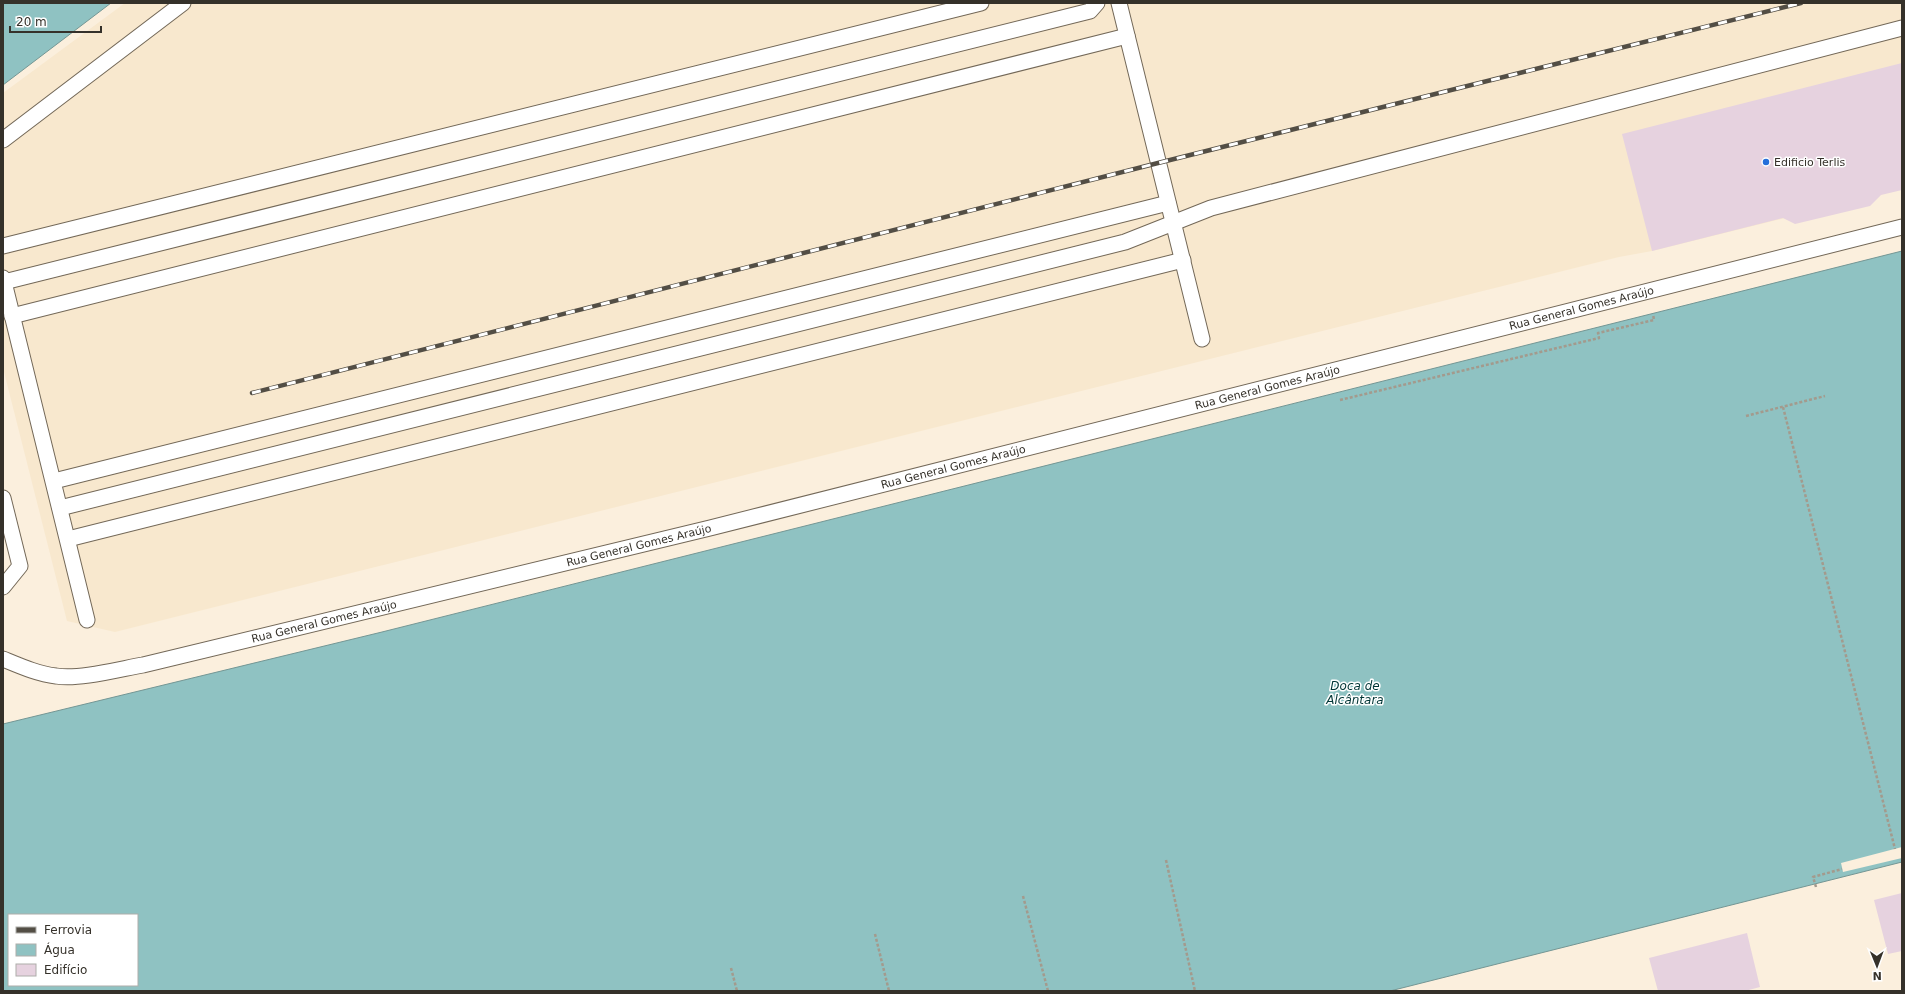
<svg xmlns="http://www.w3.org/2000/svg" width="1905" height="994" font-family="'DejaVu Sans',sans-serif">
  <rect width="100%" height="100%" fill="#fbefdd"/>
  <path fill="#f8e8ce" d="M125 3H1902V189L1652 251 1619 257 115 632 67 621 3 368V93Z"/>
  <path fill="#8fc2c2" stroke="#749694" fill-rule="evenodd" d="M3 3H111L3 85Z
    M1902 251V862L1390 991H3V724L382 632ZM9 915H137V985H9Z"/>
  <path fill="#fbefdd" d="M1902 847V858L1843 872 1841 863Z"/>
  <path fill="#e6d2df" d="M1902 63V190L1881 195 1870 206 1795 224 1783 218 1652 251 1622 134Z
    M1902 893V951L1888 954 1874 900Z
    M1747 933 1760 987 1745 991H1658L1649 958Z"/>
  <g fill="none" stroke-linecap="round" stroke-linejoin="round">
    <g stroke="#736858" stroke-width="17">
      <g id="lane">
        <path d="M1119 3 1202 339"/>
        <path d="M3 140 183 3"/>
        <path d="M3 246 981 3"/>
        <path d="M3 278 87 620"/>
        <path d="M4 282 1090 11 1097 3"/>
        <path d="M12 316 1127 36"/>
        <path d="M54 481 1168 203"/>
        <path d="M3 498 20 566 3 587"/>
        <path d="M60 508 1125 242 1211 208 1902 28"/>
        <path d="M68 539 1183 260"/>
        <path id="s1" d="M3 659C20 666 38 674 56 676 79 680 120 669 143 665L710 528 1902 227"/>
      </g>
    </g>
    <path stroke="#a39a8d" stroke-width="2.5" stroke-dasharray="3 2" stroke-linecap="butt" d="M1340 400 1599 338 1598 333 1654 320 1653 314
      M1783 407 1895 849
      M1746 416 1825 396
      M1166 860 1195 991
      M1816 887 1813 877 1842 869
      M1023 896 1048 991
      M875 934 889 991
      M731 968 737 991"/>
    <use href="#lane" stroke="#fff" stroke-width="15"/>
    <g stroke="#534e45" stroke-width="4.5">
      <path id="rail" d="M252 393 1158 163 1801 3"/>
    </g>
    <use href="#rail" stroke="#fff" stroke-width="3" stroke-dasharray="9" stroke-linecap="butt"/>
  </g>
  <circle fill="#246fda" stroke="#fff" stroke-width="1.5" cx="1766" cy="162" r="4"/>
  <g text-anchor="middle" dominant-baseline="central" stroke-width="3" stroke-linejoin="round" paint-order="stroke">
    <g font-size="11" fill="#35312a" stroke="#fff" text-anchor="start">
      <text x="1774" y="162">Edificio Terlis</text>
    </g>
    <g font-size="11" fill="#35312a" stroke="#fff">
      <text stroke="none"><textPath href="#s1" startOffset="1626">Rua General Gomes Araújo</textPath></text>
      <text stroke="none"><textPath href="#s1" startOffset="1302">Rua General Gomes Araújo</textPath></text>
      <text stroke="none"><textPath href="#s1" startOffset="978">Rua General Gomes Araújo</textPath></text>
      <text stroke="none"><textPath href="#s1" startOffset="654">Rua General Gomes Araújo</textPath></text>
      <text stroke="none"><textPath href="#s1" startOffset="330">Rua General Gomes Araújo</textPath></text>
    </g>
    <g font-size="12" font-style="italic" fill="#013535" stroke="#fff">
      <text x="1355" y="686">Doca de<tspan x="1355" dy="14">Alcântara</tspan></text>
    </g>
  </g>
  <rect width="1905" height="994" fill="none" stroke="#35312a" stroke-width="8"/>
  <rect x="8" y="914" width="130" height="72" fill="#ffffff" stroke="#aeadaa"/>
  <rect x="16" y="927" width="20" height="6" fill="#534e45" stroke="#aeadaa"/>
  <text x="44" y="934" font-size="12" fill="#35312a">Ferrovia</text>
  <rect x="16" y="944" width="20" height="12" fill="#8fc2c2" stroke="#aeadaa"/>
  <text x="44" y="954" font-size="12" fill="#35312a">Água</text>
  <rect x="16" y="964" width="20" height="12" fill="#e6d2df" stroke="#aeadaa"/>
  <text x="44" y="974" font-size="12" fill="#35312a">Edifício</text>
  <g transform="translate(1877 966) rotate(179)" stroke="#ffffff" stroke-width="3" paint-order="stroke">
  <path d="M0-3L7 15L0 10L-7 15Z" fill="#35312a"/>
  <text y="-6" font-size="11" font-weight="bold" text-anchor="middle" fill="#35312a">N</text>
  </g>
  <path d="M10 26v6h91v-6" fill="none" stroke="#35312a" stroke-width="2"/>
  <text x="16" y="26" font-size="12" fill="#35312a" stroke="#ffffff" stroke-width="3" paint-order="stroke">20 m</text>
</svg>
